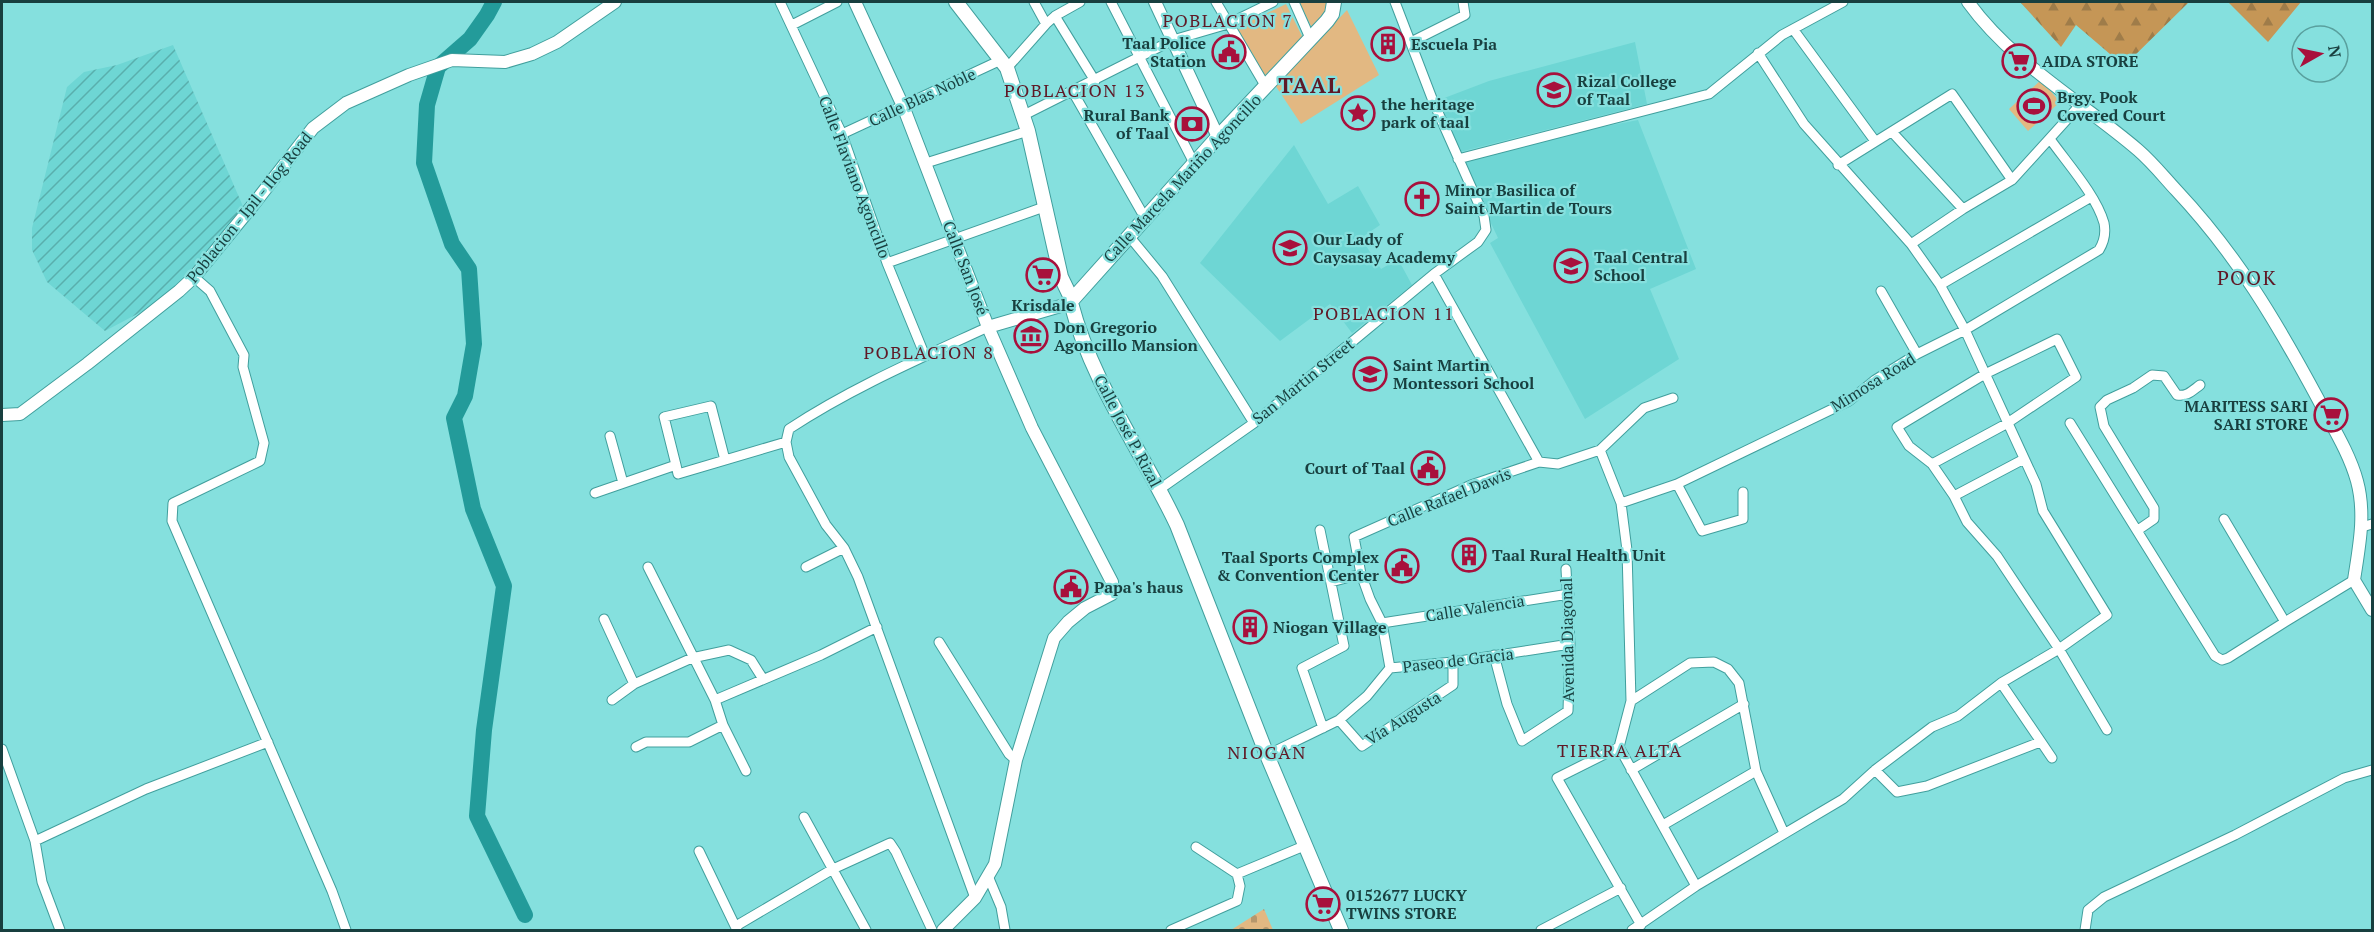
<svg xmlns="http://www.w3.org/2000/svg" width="2374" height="932" font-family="'PT Serif',serif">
  <defs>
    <pattern id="industrial-furrows" width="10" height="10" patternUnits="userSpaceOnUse" patternTransform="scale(1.5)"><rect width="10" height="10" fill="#6ed6d4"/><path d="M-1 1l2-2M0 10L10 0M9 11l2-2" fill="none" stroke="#59afad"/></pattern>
    <pattern id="forest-firs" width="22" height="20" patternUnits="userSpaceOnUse" patternTransform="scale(1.5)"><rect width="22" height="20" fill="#c59656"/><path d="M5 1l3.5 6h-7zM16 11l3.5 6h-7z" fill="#9f7c49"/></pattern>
    <pattern id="cemetery-stones" width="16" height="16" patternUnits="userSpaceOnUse" patternTransform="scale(1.5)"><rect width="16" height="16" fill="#e2b882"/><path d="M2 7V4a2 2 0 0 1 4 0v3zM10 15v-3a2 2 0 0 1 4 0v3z" fill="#b6976c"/></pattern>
  </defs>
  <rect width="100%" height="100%" fill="#85e0de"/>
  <path fill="#6ed6d4" d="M1635 42 1647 104 1460 152 1439 100 1489 81Z
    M1638 120 1696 269 1650 289 1679 359 1585 419 1490 243 1498 238 1461 160 1525 142Z
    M1294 145 1328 204 1358 186 1380 225 1361 238 1381 269 1398 259 1412 285 1352 333 1330 304 1280 341 1200 263Z"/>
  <path fill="url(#industrial-furrows)" d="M173 45 245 211 160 302 105 331 47 282 32 250V228L67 87 84 72 117 65Z"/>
  <path fill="url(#forest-firs)" d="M2020 2H2189L2124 66 2076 25 2061 47Z
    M2228 2H2301L2268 42Z"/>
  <path fill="url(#cemetery-stones)" d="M1264 909 1273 930H1231Z"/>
  <path fill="#e2b882" d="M1299 2H1329L1328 11 1312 28Z
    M1286 4 1304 40 1266 82 1237 31 1240 26Z
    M1347 10 1379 75 1301 124 1275 85Z
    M2041 80 2060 102 2028 131 2009 109Z"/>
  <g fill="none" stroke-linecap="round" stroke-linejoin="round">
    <path stroke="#239b9a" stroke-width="16" d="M494 2 487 15 470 39 438 67 427 105 424 163 452 244 469 269 474 344 465 396 454 418 473 509 504 586 484 730 477 816 525 915"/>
    <g stroke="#419f9d" stroke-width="11">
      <path id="minor" d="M780 2 842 134 887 263 925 356
        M1034 2 1046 24
        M1111 2 1194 163
        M1216 2 1266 87
        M1294 2 1310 38
        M1055 16 1095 81
        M792 25 837 2
        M1793 29 1875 141
        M1411 42 1465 15 1463 2
        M1007 68 1046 24 1055 16 1080 2
        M1073 92 1145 218
        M1024 115 1173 40 1228 24 1273 2
        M1892 132 1963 209
        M842 134 1001 60
        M1458 159 1709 94 1782 35 1843 2
        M926 163 1028 131
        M1838 165 1952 94 2012 180
        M1129 236 1162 276 1254 423
        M1911 244 1963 209 2012 180 2080 105
        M887 263 1044 207
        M1434 274 1539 462
        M194 277 210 291 244 355 243 367 264 443 260 461 173 503 172 521 332 891 346 930
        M1940 285 2091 197
        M1881 291 1917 354
        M2070 423 2215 656 2222 660 2228 658 2285 622
        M610 436 623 483
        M1600 450 1621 503 1627 550 1631 701 1619 747 1696 886
        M1932 464 2006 424 2076 377 2057 339 1985 374 1897 427 1909 446 1932 464 1954 496 1967 522 1997 556 2059 649 2107 730
        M676 465 664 417 711 406 725 460
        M1677 484 1702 531 1743 519V492
        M1160 489 1254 423 1434 274 1478 242 1486 230 1484 216 1433 101 1395 2
        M595 493 676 465 678 474 786 442
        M1954 496 2024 459
        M1621 503 1677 484 1849 401 1875 380 1917 354 1965 330 2099 250C2104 242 2106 233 2104 223 2096 195 2067 163 2050 139
        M2224 519 2285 622 2354 580
        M2362 527 2372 524
        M1320 530 1344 646 1302 668 1323 728
        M2138 530 2154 519V508L2104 426 2100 407 2107 400 2133 388 2152 375 2164 376 2177 395C2187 397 2193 390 2200 385
        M648 567 715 700 723 725 746 771
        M806 567 844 548
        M1331 582 1361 574
        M604 619 634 684
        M1382 623 1569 594
        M939 642 1009 754 1016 760
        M1494 655 1507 704 1522 741 1568 711 1570 644 1566 569
        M1390 668 1382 623 1370 599 1361 574 1354 537 1471 485 1539 462 1558 464 1600 450 1644 408 1673 398
        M2001 683 2052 758
        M612 700 634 684 692 658 729 650 751 660 763 679
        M715 700 821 655 877 627
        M1631 701 1690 663 1714 662 1728 669 1739 683 1756 771 1784 833
        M1339 720 1362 746 1453 685V662
        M636 747 646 742H689L723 725
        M1619 747 1557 778 1641 925
        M2 749 35 841 146 789 268 742
        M1267 755 1339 720 1367 696 1390 668 1453 662 1570 644
        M1631 770 1744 704
        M1875 770 1897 792 1927 786 2040 742
        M804 817 866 930
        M1663 825 1756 771
        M35 841 42 882 60 930
        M1196 847 1237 874 1304 846
        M699 851 737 930
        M988 876 1001 907 1005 930
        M975 898 858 577 844 548 826 525 789 457 786 442 789 429C851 388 921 358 988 327
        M736 926 833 869 890 843 896 852 932 930
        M1171 930 1237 901 1240 886 1237 874
        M1541 930 1621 888
        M1632 930 1696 886 1843 799 1875 770 1932 727 1958 716 2001 683 2059 649 2107 615 2043 511 2036 484 1965 330 1940 285 1911 244 1804 124 1758 53
        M2085 930 2088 910 2104 897 2235 835 2344 778 2372 770"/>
    </g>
    <g stroke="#419f9d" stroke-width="14">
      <path id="tertiary" d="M855 2 903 106 988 327 1032 428 1112 582V594L1085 608 1068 622 1054 638 1016 760 995 864 975 898 943 930
        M1155 2 1218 137
        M1968 2C2012 63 2082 102 2138 150 2152 162 2164 177 2176 190 2237 255 2276 321 2318 399 2332 426 2349 452 2357 481 2366 514 2359 547 2354 580L2372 610
        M988 327 1071 303
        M2 415 20 414 87 364 179 291 194 277 253 205 313 128 346 103 409 75 452 60 505 62 532 54 557 42 615 2"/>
    </g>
    <g stroke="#419f9d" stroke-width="16">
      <path id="secondary" d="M956 2 1007 68 1028 131 1061 277 1072 300 1071 303C1092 383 1142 451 1177 525L1267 755 1341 930
        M1072 300 1218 137 1327 21 1332 14 1334 2"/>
    </g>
    <use href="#minor" stroke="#fff" stroke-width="9"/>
    <use href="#tertiary" stroke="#fff" stroke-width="12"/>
    <use href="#secondary" stroke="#fff" stroke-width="14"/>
  </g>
  <defs>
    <g id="building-ring" transform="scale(1.725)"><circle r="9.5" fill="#85e0de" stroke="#a8103c" stroke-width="1.5"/><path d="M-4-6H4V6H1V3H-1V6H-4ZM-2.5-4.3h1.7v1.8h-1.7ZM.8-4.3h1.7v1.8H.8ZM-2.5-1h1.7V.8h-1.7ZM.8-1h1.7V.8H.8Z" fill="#a8103c"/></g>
    <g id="civic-ring" transform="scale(1.725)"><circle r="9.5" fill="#85e0de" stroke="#a8103c" stroke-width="1.5"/><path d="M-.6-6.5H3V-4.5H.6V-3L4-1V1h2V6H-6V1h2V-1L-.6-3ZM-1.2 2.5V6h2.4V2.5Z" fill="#a8103c"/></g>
    <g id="supermarket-ring" transform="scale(1.725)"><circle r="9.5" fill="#85e0de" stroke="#a8103c" stroke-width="1.5"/><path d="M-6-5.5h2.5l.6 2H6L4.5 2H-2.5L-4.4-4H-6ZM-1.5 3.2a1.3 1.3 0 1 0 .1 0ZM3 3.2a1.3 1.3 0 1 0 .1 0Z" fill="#a8103c"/></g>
    <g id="university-ring" transform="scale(1.725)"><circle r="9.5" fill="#85e0de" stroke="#a8103c" stroke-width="1.5"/><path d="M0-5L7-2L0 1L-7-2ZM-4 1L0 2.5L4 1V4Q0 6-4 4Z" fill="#a8103c"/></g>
    <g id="stadium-ring" transform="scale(1.725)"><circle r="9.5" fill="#85e0de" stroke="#a8103c" stroke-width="1.5"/><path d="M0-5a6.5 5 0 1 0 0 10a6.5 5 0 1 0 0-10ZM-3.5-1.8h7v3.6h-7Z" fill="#a8103c"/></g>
    <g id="sight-ring" transform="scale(1.725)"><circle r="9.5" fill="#85e0de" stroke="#a8103c" stroke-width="1.5"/><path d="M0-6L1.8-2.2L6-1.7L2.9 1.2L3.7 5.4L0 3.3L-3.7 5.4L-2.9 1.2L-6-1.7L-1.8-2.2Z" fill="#a8103c"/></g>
    <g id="bank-ring" transform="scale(1.725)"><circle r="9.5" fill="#85e0de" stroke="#a8103c" stroke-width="1.5"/><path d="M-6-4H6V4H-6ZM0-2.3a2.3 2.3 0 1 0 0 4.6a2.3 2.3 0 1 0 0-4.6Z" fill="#a8103c"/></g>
    <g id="church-ring" transform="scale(1.725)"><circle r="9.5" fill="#85e0de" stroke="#a8103c" stroke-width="1.5"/><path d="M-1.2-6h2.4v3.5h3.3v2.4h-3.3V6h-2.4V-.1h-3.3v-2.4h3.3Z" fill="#a8103c"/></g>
    <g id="school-ring" transform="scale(1.725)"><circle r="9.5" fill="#85e0de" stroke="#a8103c" stroke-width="1.5"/><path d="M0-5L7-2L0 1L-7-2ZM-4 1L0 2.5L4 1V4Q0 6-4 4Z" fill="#a8103c"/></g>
    <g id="museum-ring" transform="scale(1.725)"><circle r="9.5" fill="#85e0de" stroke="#a8103c" stroke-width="1.5"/><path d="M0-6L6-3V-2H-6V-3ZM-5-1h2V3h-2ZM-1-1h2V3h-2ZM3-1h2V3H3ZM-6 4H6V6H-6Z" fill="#a8103c"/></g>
  </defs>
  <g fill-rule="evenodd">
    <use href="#building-ring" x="1388" y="44"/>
    <use href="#civic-ring" x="1229" y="52"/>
    <use href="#supermarket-ring" x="2019" y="61"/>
    <use href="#university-ring" x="1554" y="90"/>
    <use href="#stadium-ring" x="2034" y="106"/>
    <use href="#sight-ring" x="1358" y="113"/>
    <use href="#bank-ring" x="1192" y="124"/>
    <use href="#church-ring" x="1422" y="199"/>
    <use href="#school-ring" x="1290" y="248"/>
    <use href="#school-ring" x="1571" y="266"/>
    <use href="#supermarket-ring" x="1043" y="275"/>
    <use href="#museum-ring" x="1031" y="336"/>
    <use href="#school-ring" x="1370" y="374"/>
    <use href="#supermarket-ring" x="2331" y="415"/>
    <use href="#civic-ring" x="1428" y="468"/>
    <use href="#building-ring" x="1469" y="555"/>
    <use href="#civic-ring" x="1402" y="566"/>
    <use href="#civic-ring" x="1071" y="587"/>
    <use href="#building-ring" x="1250" y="627"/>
    <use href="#supermarket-ring" x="1323" y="904"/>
  </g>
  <g text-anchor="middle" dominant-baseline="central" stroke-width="4.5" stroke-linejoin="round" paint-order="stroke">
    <g font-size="16" font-weight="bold" fill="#183f3f" stroke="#85e0de" text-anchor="start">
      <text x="1206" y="43" text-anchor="end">Taal Police<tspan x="1206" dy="18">Station</tspan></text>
      <text x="1411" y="44">Escuela Pia</text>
      <text x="2042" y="61">AIDA STORE</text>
      <text x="1577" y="81">Rizal College<tspan x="1577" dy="18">of Taal</tspan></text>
      <text x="2057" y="97">Brgy. Pook<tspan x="2057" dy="18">Covered Court</tspan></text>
      <text x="1381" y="104">the heritage<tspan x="1381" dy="18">park of taal</tspan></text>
      <text x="1169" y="115" text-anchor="end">Rural Bank<tspan x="1169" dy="18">of Taal</tspan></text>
      <text x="1445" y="190">Minor Basilica of<tspan x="1445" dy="18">Saint Martin de Tours</tspan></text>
      <text x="1313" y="239">Our Lady of<tspan x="1313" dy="18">Caysasay Academy</tspan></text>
      <text x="1594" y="257">Taal Central<tspan x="1594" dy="18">School</tspan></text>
      <text x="1043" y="305" text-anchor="middle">Krisdale</text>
      <text x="1054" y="327">Don Gregorio<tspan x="1054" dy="18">Agoncillo Mansion</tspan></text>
      <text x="1393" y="365">Saint Martin<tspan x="1393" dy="18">Montessori School</tspan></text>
      <text x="2308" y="406" text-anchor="end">MARITESS SARI<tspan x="2308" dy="18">SARI STORE</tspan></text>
      <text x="1405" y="468" text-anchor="end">Court of Taal</text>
      <text x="1492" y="555">Taal Rural Health Unit</text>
      <text x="1379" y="557" text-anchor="end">Taal Sports Complex<tspan x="1379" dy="18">&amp; Convention Center</tspan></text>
      <text x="1094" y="587">Papa's haus</text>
      <text x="1273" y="627">Niogan Village</text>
      <text x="1346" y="895">0152677 LUCKY<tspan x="1346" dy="18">TWINS STORE</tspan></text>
    </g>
    <g font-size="16" fill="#183f3f" stroke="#85e0de">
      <text transform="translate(922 97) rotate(-25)">Calle Blas Noble</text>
      <text transform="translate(855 177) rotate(69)">Calle Flaviano Agoncillo</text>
      <text transform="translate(1182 178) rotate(-47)">Calle Marcela Mariño Agoncillo</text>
      <text transform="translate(249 207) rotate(-51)">Poblacion - Ipil - Ilog Road</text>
      <text transform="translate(966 268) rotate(69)">Calle San José</text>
      <text transform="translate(1303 381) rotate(-39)">San Martin Street</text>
      <text transform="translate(1873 382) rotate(-32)">Mimosa Road</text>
      <text transform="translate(1128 431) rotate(62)">Calle José P. Rizal</text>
      <text transform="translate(1449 497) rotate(-22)">Calle Rafael Dawis</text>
      <text transform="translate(1475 608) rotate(-9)">Calle Valencia</text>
      <text transform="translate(1567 640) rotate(-91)">Avenida Diagonal</text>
      <text transform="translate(1458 660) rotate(-7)">Paseo de Gracia</text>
      <text transform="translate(1403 718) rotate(-32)">Vía Augusta</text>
    </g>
    <g font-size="18" letter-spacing="1.5" fill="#5f1926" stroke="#85e0de">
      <text x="1228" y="20">POBLACION 7</text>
      <text x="1075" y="90">POBLACION 13</text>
      <text x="1384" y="313">POBLACION 11</text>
      <text x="929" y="352">POBLACION 8</text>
      <text x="1620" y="750">TIERRA ALTA</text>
      <text x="1267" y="752">NIOGAN</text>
    </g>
    <g font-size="20" letter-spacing="1.5" fill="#5f1926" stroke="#85e0de">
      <text x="2247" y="277">POOK</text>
    </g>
    <g font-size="22" font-weight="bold" letter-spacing="1.5" fill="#5f1926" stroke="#85e0de">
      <text x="1310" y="84">TAAL</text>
    </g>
  </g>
  <rect width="2374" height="932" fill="none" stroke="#183f3f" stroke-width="6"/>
  <g transform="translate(2320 54) rotate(81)"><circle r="28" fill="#85e0de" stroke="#59a09e" stroke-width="1.5"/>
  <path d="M0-4.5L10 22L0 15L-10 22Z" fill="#a8103c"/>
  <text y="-9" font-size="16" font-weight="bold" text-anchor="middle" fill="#183f3f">N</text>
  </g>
</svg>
